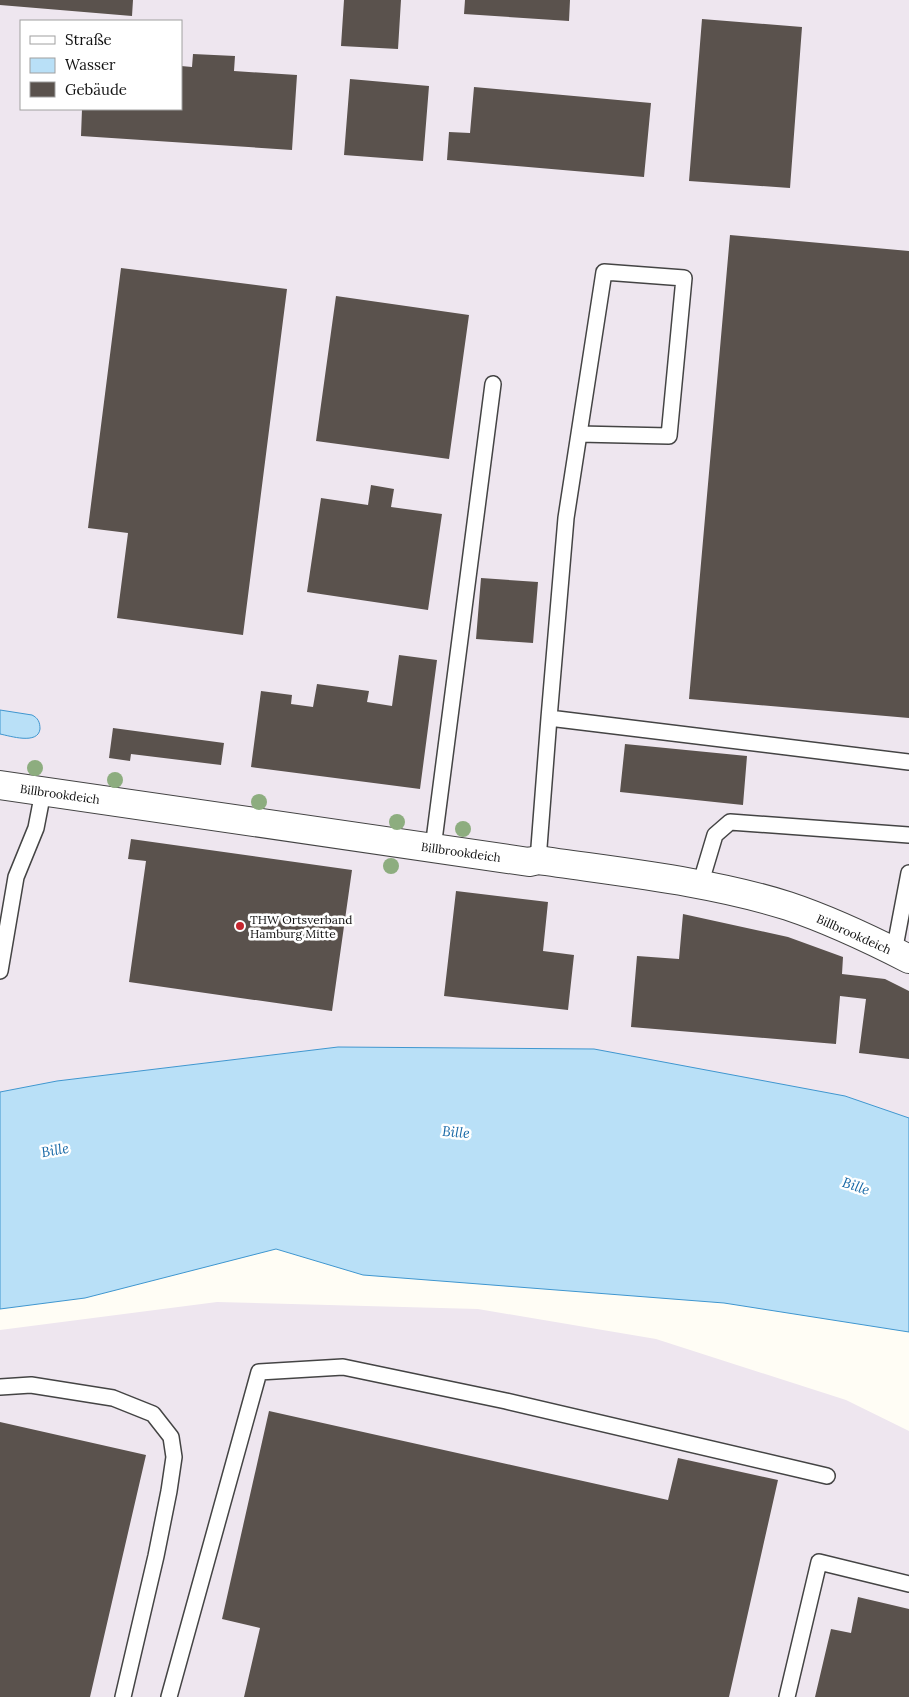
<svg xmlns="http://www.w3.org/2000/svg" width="909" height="1697" font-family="Lora,serif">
  <rect width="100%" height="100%" fill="#fffdf5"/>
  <path fill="#eee6ef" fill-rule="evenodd" d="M0 0H909V1118L845 1096 338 1047 57 1081 0 1092ZM21 21H181V109H21Z
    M217 1302 478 1309 656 1339 846 1400 909 1431V1697H0V1330Z"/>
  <path fill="#b9e0f7" stroke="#3f96cf" d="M0 710 32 715C38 718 40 722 40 729 38 745 10 736 0 734Z
    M338 1047 594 1049 845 1096 909 1118V1332L724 1303 363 1275 276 1249 85 1298 0 1309V1092L57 1081Z"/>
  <path fill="#5a524d" d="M0 0H133L132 16 0 5Z
    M344 0H401L398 49 341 46Z
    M465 0H570L569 21 464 14Z
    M702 19 802 27 790 188 689 181Z
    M193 54 235 56 234 71 297 75 292 150 81 136 82 109H181V66L192 67Z
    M350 79 429 86 423 161 344 155Z
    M474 87 651 103 644 177 447 160 449 132 470 133Z
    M730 235 909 251V718L689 699Z
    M121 268 287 289 243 635 117 618 128 533 88 528Z
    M336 296 469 315 449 459 316 441Z
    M371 485 394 489 391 507 442 514 428 610 307 592 321 498 368 505Z
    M481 578 538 582 533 643 476 639Z
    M399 655 437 660 420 789 251 767 261 691 292 695 291 704 313 707 317 684 369 691 367 702 392 706Z
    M113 728 224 743 221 765 131 754 130 761 109 758Z
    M625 744 747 756 743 805 620 792Z
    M131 839 352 870 332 1011 129 982 146 861 128 859Z
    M456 891 548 902 543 951 574 955 568 1010 444 996Z
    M683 914 788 937 843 957 842 974 885 979 909 991V1059L859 1053 866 999 840 996 836 1044 631 1027 637 956 679 959Z
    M269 1411 668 1500 678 1458 778 1480 729 1697H244L260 1628 222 1619Z
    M0 1422 146 1455 90 1697H0Z
    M858 1597 909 1609V1697H815L831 1629 851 1633Z"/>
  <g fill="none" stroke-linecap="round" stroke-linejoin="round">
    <g stroke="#444" stroke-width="18">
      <path id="service" d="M549 718 566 518 604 272 684 278 669 436 579 434
        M433 848 493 384
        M538 860 549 718 909 762
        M700 885 715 835 730 822 909 835
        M894 952 909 873
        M0 971 16 877 36 828 43 792
        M0 1387 31 1385 113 1398 153 1414 171 1437 174 1457 169 1491 156 1556 123 1697
        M169 1697 259 1372 343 1367 506 1401 827 1476
        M787 1697 819 1562 909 1584"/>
    </g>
    <g stroke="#444" stroke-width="30">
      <path id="minor" d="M0 785 529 862 538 860C619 872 710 881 788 906 830 920 870 939 909 959"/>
    </g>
    <use href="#service" stroke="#fff" stroke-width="15"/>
    <use href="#minor" stroke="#fff" stroke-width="28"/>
  </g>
  <g fill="#8dad7f">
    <circle cx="35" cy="768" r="8"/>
    <circle cx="115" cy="780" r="8"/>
    <circle cx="259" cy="802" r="8"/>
    <circle cx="397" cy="822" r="8"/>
    <circle cx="463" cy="829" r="8"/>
    <circle cx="391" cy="866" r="8"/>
  </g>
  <circle fill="#c4262e" stroke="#fff" stroke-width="2" cx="240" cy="926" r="5"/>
  <g text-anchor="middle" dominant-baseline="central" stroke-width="5" stroke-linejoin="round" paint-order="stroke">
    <g font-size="12" fill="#111" stroke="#fff">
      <text transform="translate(60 794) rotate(8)">Billbrookdeich</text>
      <text transform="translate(461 852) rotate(8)">Billbrookdeich</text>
      <text transform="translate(854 934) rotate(24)">Billbrookdeich</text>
    </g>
    <g font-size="12" fill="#111" stroke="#fff" text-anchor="start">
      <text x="250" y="919">THW Ortsverband<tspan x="250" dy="14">Hamburg Mitte</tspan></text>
    </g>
    <g font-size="14" font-style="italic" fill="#1768a6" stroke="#fff">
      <text transform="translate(456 1132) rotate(5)">Bille</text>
      <text transform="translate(55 1150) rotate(-10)">Bille</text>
      <text transform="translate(856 1186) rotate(19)">Bille</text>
    </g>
  </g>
  <rect x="20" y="20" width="162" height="90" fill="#ffffff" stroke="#a0a0a0"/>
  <rect x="30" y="36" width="25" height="8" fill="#ffffff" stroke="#a0a0a0"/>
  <text x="65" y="45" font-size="15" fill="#111111">Straße</text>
  <rect x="30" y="58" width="25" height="15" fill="#b9e0f7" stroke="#a0a0a0"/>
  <text x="65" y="70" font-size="15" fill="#111111">Wasser</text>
  <rect x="30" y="82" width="25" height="15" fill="#5a524d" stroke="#a0a0a0"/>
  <text x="65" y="95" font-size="15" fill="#111111">Gebäude</text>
</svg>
